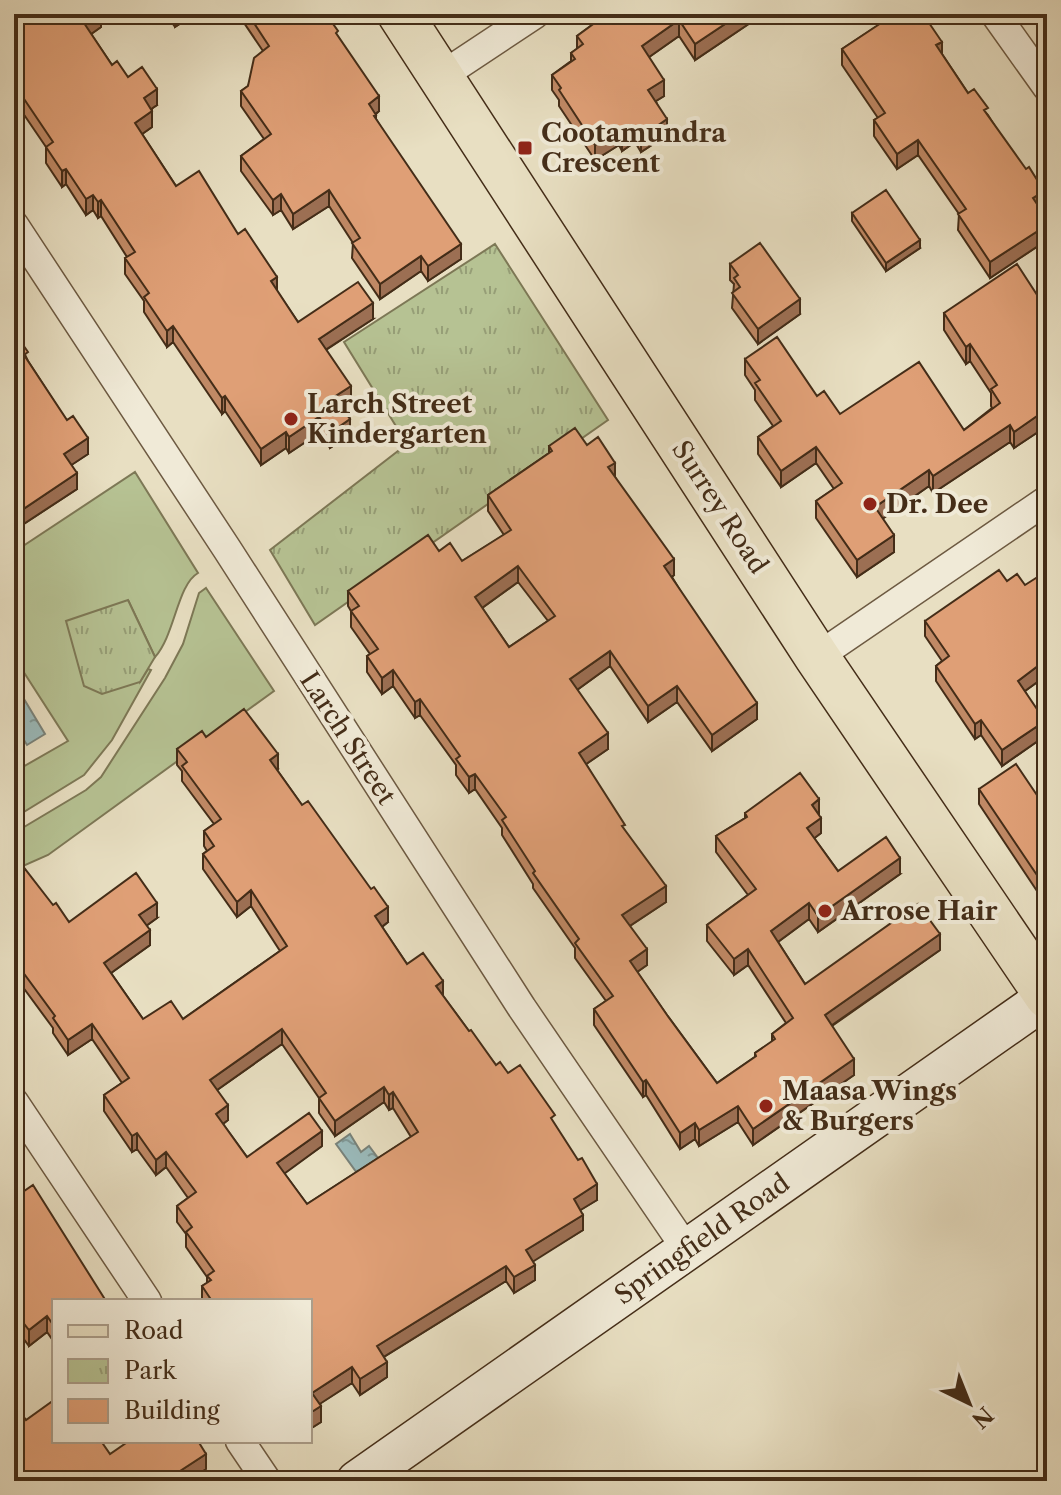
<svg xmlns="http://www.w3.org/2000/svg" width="1061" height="1495" font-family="'Libre Caslon Text',serif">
  <defs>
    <pattern id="park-tufts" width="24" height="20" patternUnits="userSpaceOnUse" patternTransform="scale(2)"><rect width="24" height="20" fill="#b6c293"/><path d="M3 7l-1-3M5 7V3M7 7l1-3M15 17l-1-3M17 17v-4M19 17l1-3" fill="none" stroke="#969e77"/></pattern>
    <pattern id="water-ripples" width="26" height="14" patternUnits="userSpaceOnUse" patternTransform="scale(2)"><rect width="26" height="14" fill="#9ababb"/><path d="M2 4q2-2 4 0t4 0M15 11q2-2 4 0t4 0" fill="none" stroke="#7f9897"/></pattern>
  </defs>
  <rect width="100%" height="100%" fill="#e8dfc2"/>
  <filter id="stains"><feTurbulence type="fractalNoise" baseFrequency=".0025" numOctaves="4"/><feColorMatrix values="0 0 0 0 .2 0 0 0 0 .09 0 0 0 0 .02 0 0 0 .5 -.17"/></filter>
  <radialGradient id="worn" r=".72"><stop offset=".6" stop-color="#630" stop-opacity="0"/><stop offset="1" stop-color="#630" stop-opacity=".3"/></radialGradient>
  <path fill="#b6c293" stroke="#7d7856" stroke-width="2" d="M135 472 198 573C177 585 175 635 155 657L128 600 140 682 148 669 151 670 112 740 84 775 14 818V772L68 741 14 657V552Z
    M206 588 274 691 48 855 14 870V833L86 790 101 777 165 678 183 644 199 593Z"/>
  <path fill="url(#park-tufts)" stroke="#7d7856" stroke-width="2" d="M495 244 608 420 315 625 270 550 407 444 344 342Z
    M128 600 155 657 140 682 102 694 84 686 66 621Z"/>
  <path fill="url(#water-ripples)" stroke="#78827a" stroke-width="2" d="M18 689 45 734 27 745 14 724V692Z
    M350 1134 361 1152 369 1146 378 1158 357 1173 336 1144Z"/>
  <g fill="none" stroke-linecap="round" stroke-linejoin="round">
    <g stroke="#6d5a42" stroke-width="31">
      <path id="street" d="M995 14 1047 87
        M440 77 535 14
        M14 225 227 549 522 1008 687 1250
        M817 657 1047 500
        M14 1102 147 1301
        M240 1441 267 1481"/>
    </g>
    <g stroke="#442d18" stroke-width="43">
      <path id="secondary" d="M357 1481 1047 997"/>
    </g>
    <g stroke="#442d18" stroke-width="47">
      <path id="primary" d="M400 14 817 657 1047 996"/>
    </g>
    <use href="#street" stroke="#f0ead7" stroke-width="28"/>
    <use href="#secondary" stroke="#f0ead7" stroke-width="40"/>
    <use href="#primary" stroke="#e8dfc2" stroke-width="44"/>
  </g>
  <path fill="#c08965" stroke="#442d18" stroke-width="2" fill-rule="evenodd" d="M14 14H101V27L91 34 112 65 128 77 157 105 151 109 152 127 142 134 176 186 238 234 298 322 373 319 326 350 351 401 342 408 350 435 330 448 319 433 289 453 286 448 261 465 225 411 222 414 173 342 167 347 144 312V301L125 274V258L127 257 101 216 98 218 93 210 86 215 66 184 62 187 46 163V147L14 100Z
    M166 14H195L175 27Z
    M238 14H311L338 37 379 111 376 114V119L461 259 428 281 421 271 380 299 352 258 353 243 329 206 293 229 281 210 273 215 241 171V156L264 139 241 106V91L248 86 263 51Z
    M607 14H777L763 23 759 17 695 60 679 36 649 57 664 96 656 101 667 135 641 152 635 142 622 151 619 145 595 160 559 106V100L552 90V75L571 61V53L577 49V36Z
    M877 17 942 54 968 93 988 115 1044 206 1040 209 1047 219V240L990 278 958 230 959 214 918 155 897 169 874 136V120L878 118 842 65V49L877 26Z
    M852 213 920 248 886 271 852 221Z
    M730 264 800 314 758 344 732 308 734 284 730 280Z
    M1047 301V426L1014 448 1010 442 933 493 929 486 882 519 894 552 857 577 816 518V501L834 489 816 463 781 487 758 454V437L773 426 755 400V390L745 375V359L817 396 840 414 964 430 992 408 991 406V393L970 361 966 364 944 330V313L1043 304Z
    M14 332 28 361 88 454 71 465 77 489 16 529 14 526Z
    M587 445 615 477 674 575 672 577 757 719 712 751 677 702 648 722 610 666 577 690 608 749 586 764 666 902 630 926 647 965 637 972 667 1015 717 1083 755 1057V1053L772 1042V1034L786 1023 748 965 734 975 707 941V925L748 895 716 852V836L745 818V813L819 815 821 833 814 838 838 871 900 874 818 932 809 919 778 942 805 984 940 950 832 1026 854 1075 753 1145 738 1122 699 1146 695 1139 680 1149 646 1095 643 1097 594 1025V1009L606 1001 575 958V948L533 888V884L502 835V828L475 789 469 793 456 775V765L420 715 415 718 393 686 382 694 367 672V656L370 654 351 627V611L348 606V591L439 551 462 561 504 535 488 511V495L549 453V446ZM518 582 548 621 509 647 482 608Z
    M925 621 1047 675 1025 691 1045 736 1002 766 981 735 975 739 936 681V666L942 661 925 636Z
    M206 737 278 769 277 770 302 805 388 922 382 927 407 964 443 996 469 1031 496 1065 508 1073 555 1125 597 1200 580 1210 583 1230 532 1261 535 1280 514 1293 506 1281 384 1357 387 1377 360 1395 352 1383 319 1404 321 1422 310 1429V1301H202V1286L207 1283V1277L186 1247V1234L177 1222V1206L188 1198 166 1167 156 1175 137 1149 132 1152 104 1111V1095L122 1083 92 1039 68 1055 53 1033V1028L14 975V877L53 905 69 922 157 918 146 926 150 945 111 973 143 1019H183L280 951 251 906 237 917 203 869V854L207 851 204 846V831L214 824 182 781V771L177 765V749ZM282 1044 319 1098V1113L335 1136 384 1102 389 1110 393 1108 411 1137 307 1204 284 1173 322 1146 247 1157 223 1124 228 1120 217 1090Z
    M979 789 1047 810V906L979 804Z
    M14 1198 54 1301V1342L47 1332 29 1346 14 1326Z"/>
  <path fill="#9c6f53" stroke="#442d18" stroke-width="2" d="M97 14H101V27L84 39V23Z
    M175 14H195L175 27Z
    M740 14H759V17L695 60V44Z
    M763 14H777L763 23Z
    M679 20V36L642 62V46Z
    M942 42V58L936 45Z
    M664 80V96L648 106V90Z
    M157 89V105L144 114V98Z
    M379 96V111L369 119V104Z
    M152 111V127L135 139V123Z
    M667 119V135L641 152V137Z
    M635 127V142L622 151V135Z
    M619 129V145L595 160V145Z
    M918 140V155L897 169V154Z
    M66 169V184L62 187V171Z
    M329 190V206L293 229V214Z
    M1044 191V206L1033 213V198Z
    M281 194V210L273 215V200Z
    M93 195V210L86 215V199Z
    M101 200V216L98 218V202Z
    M1047 225V240L990 278V262Z
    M920 240V248L886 271V263Z
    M461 244V259L428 281V266Z
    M421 256V271L380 299V284Z
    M277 277V293L271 281Z
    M800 299V314L758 344V329Z
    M373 303V319L319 354V339Z
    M173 326V342L167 347V331Z
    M970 344V361L966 364V347Z
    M351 386V401L334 413V397Z
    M225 396V411L222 414V398Z
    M1047 409V426L1014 448V432Z
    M319 417V433L289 453V437Z
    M350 419V435L330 448V433Z
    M1010 425V442L933 493V476Z
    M286 432V448L261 465V449Z
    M88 438V454L64 470V454Z
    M816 447V463L781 487V471Z
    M615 463V478L608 467Z
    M929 470V486L875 524V507Z
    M77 473V489L16 529V514Z
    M894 535V552L857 577V560Z
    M674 559V575L664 582V566Z
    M518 566V582L475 613V597Z
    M610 651V666L570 695V679Z
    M1047 659V675L1018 696V681Z
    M393 670V686L382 694V678Z
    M677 686V702L648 722V706Z
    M420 699V715L415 718V702Z
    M757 703V719L712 751V735Z
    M981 720V735L975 739V724Z
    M1045 721V736L1002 766V750Z
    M608 733V749L579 769V753Z
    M278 754V769L270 775V760Z
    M475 774V789L469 793V777Z
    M819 799V815L812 805Z
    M821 818V833L807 844V828Z
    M900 858V874L818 932V916Z
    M666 886V902L622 931V915Z
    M251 890V906L237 917V902Z
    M157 903V918L139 931V915Z
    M809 903V919L771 947V931Z
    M388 907V922L375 932V916Z
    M150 930V945L104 978V963Z
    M940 934V950L825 1030V1015Z
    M647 949V965L630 977V961Z
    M748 949V965L734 975V959Z
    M443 981V996L436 986Z
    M92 1024V1039L68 1055V1040Z
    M282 1029V1044L210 1095V1080Z
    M854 1059V1075L753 1145V1129Z
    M646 1080V1095L643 1097V1082Z
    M384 1087V1102L335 1136V1121Z
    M393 1092V1108L389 1110V1095Z
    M228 1105V1120L216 1129V1114Z
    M738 1106V1122L699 1146V1130Z
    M695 1123V1139L680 1149V1133Z
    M322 1131V1146L277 1179V1163Z
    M137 1133V1149L132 1152V1136Z
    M166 1152V1167L156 1175V1160Z
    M597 1184V1200L574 1214V1199Z
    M583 1215V1230L526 1266V1250Z
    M535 1265V1280L514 1293V1277Z
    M506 1266V1281L377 1361V1346Z
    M47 1316V1332L29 1346V1330Z
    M387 1362V1377L360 1395V1379Z
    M352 1367V1383L312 1409V1393Z
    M321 1406V1422L310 1429V1413Z
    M206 1454V1469L188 1481H180V1471Z"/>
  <path fill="#df9f76" stroke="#442d18" stroke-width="2" fill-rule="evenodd" d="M14 14H97L84 23 112 65 117 61 128 77 142 67 157 89 144 98 152 111 135 123 176 186 199 171 238 234 245 229 277 277 271 281 298 322 358 282 373 303 319 339 351 386 334 397 350 419 330 433 319 417 289 437 286 432 261 449 225 396 222 398 173 326 167 331 144 297 149 293 125 258 135 252 101 200 98 202 93 195 86 199 66 169 62 171 46 147 53 142 14 84Z
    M248 14H311L312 16 315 14H326L338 31 336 33 379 96 369 104 376 115 374 116 461 244 428 266 421 256 380 284 352 243 360 238 329 190 293 214 281 194 273 200 241 156 271 134 241 91 248 86 254 58 269 46Z
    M607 14H740L695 44 679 20 642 46 664 80 648 90 667 119 641 137 635 127 622 135 619 129 595 145 559 90 561 88 552 75 575 59 571 53 583 44 577 36Z
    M881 14H911L915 19 923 14 942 42 936 45 968 93 974 89 988 108 984 110 1026 169 1029 167 1044 191 1033 198 1047 219V225L990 262 958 214 966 209 918 140 897 154 874 120 885 113 842 49 881 23 877 17Z
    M886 190 920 240 886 263 852 213Z
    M760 243 800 299 758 329 732 293 740 287 734 278 738 275 730 264Z
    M1017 264 1043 304 1047 301V409L1014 432 1010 425 933 476 929 470 875 507 894 535 857 560 816 501 842 483 816 447 781 471 758 437 781 421 755 383 760 380 745 359 777 337 817 396 824 391 840 414 919 362 964 430 1000 403 991 389 997 385 970 344 966 347 944 313Z
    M14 332 28 352 24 355 67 420 73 416 88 438 64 454 77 473 16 514 14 511Z
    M575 428 587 445 598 437 615 463 608 467 674 559 664 566 757 703 712 735 677 686 648 706 610 651 570 679 608 733 579 753 625 825 622 826 666 886 622 915 647 949 630 961 667 1015 717 1083 756 1056 755 1053 775 1039 772 1034 793 1018 748 949 734 959 707 925 756 889 716 836 747 817 745 813 800 773 819 799 812 805 821 818 807 828 838 871 886 837 900 858 818 916 809 903 771 931 805 984 918 904 940 934 825 1015 854 1059 753 1129 738 1106 699 1130 695 1123 680 1133 646 1080 643 1082 594 1009 613 996 575 943 579 939 533 873 535 871 502 820 506 817 475 774 469 777 456 759 460 756 420 699 415 702 393 670 382 678 367 656 378 649 351 611 359 606 348 591 428 535 439 551 450 543 462 561 511 530 488 495 552 451 549 446ZM518 566 555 616 509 647 475 597Z
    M999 570 1007 581 1017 574 1025 585 1047 571V659L1018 681 1045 721 1002 750 981 720 975 724 936 666 949 656 925 621Z
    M244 709 278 754 270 760 302 805 308 801 371 889 374 887 388 907 375 916 407 964 423 953 443 981 436 986 469 1031 471 1030 496 1065 500 1062 508 1073 520 1065 555 1115 551 1118 578 1160 582 1158 597 1184 574 1199 583 1215 526 1250 535 1265 514 1277 506 1266 377 1346 387 1362 360 1379 352 1367 312 1393 321 1406 310 1413V1301H212L202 1286 211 1280 207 1276 214 1271 186 1232 192 1227 177 1206 196 1192 166 1152 156 1160 137 1133 132 1136 104 1095 129 1078 92 1024 68 1040 53 1018 55 1016 14 960V877L25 869 53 905 56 903 69 922 136 873 157 903 139 915 150 930 104 963 143 1019 171 1001 183 1019 287 946 251 890 237 902 203 854 214 846 204 831 221 819 182 766 187 762 177 749 202 731 206 737ZM282 1029 326 1093 319 1098 335 1121 384 1087 389 1095 393 1092 418 1132 307 1204 277 1163 322 1131 309 1113 247 1157 216 1114 228 1105 210 1080Z
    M1016 764 1047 810V890L979 789Z
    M33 1185 106 1301H54V1326L47 1316 29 1330 14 1311V1198Z
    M54 1400V1441H101L110 1454 129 1441H198L206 1454 180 1471 186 1481H14V1403L26 1420Z"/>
  <g fill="#8f2418" stroke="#f0ead7" stroke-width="3">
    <rect x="517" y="140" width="16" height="16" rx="4"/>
    <circle cx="291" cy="419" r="8"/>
    <circle cx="870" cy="504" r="8"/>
    <circle cx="825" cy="911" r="8"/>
    <circle cx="766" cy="1106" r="8"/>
  </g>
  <g text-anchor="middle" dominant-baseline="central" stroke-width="8" stroke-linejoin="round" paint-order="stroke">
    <g font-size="26" font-weight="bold" fill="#442d18" stroke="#f0ead7" text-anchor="start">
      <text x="541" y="133">Cootamundra<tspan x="541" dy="30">Crescent</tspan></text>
      <text x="307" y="404">Larch Street<tspan x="307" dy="30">Kindergarten</tspan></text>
      <text x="886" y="504">Dr. Dee</text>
      <text x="841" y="911">Arrose Hair</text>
      <text x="782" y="1091">Maasa Wings<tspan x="782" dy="30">&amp; Burgers</tspan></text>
    </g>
    <g font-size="26" fill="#442d18" stroke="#f0ead7">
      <text transform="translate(720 507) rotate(57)">Surrey Road</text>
      <text transform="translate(348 738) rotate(57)">Larch Street</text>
      <text transform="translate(702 1239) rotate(-35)">Springfield Road</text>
    </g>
  </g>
  <rect width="1061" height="1495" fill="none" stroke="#e8dfc2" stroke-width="48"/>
  <rect x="16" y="16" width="1029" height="1463" fill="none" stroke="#442d18" stroke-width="4"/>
  <rect x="24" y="24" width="1013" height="1447" fill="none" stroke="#442d18" stroke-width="2"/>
  <rect x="52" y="1299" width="260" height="144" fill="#f0ead7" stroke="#ab9e8b" stroke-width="2"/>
  <rect x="68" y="1325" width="40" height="12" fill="#e8dfc2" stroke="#ab9e8b" stroke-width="2"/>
  <text x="124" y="1339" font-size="24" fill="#442d18">Road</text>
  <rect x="68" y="1359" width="40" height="24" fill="url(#park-tufts)" stroke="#ab9e8b" stroke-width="2"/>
  <text x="124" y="1379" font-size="24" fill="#442d18">Park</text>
  <rect x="68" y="1399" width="40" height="24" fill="#df9f76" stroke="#ab9e8b" stroke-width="2"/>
  <text x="124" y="1419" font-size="24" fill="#442d18">Building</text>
  <g transform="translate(969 1403) rotate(137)" stroke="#f0ead7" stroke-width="6" paint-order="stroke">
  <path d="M0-6L14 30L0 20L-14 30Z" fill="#442d18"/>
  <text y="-12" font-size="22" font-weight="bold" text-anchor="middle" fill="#442d18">N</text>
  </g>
  <rect width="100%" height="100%" filter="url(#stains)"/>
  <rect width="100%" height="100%" fill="url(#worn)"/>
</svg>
